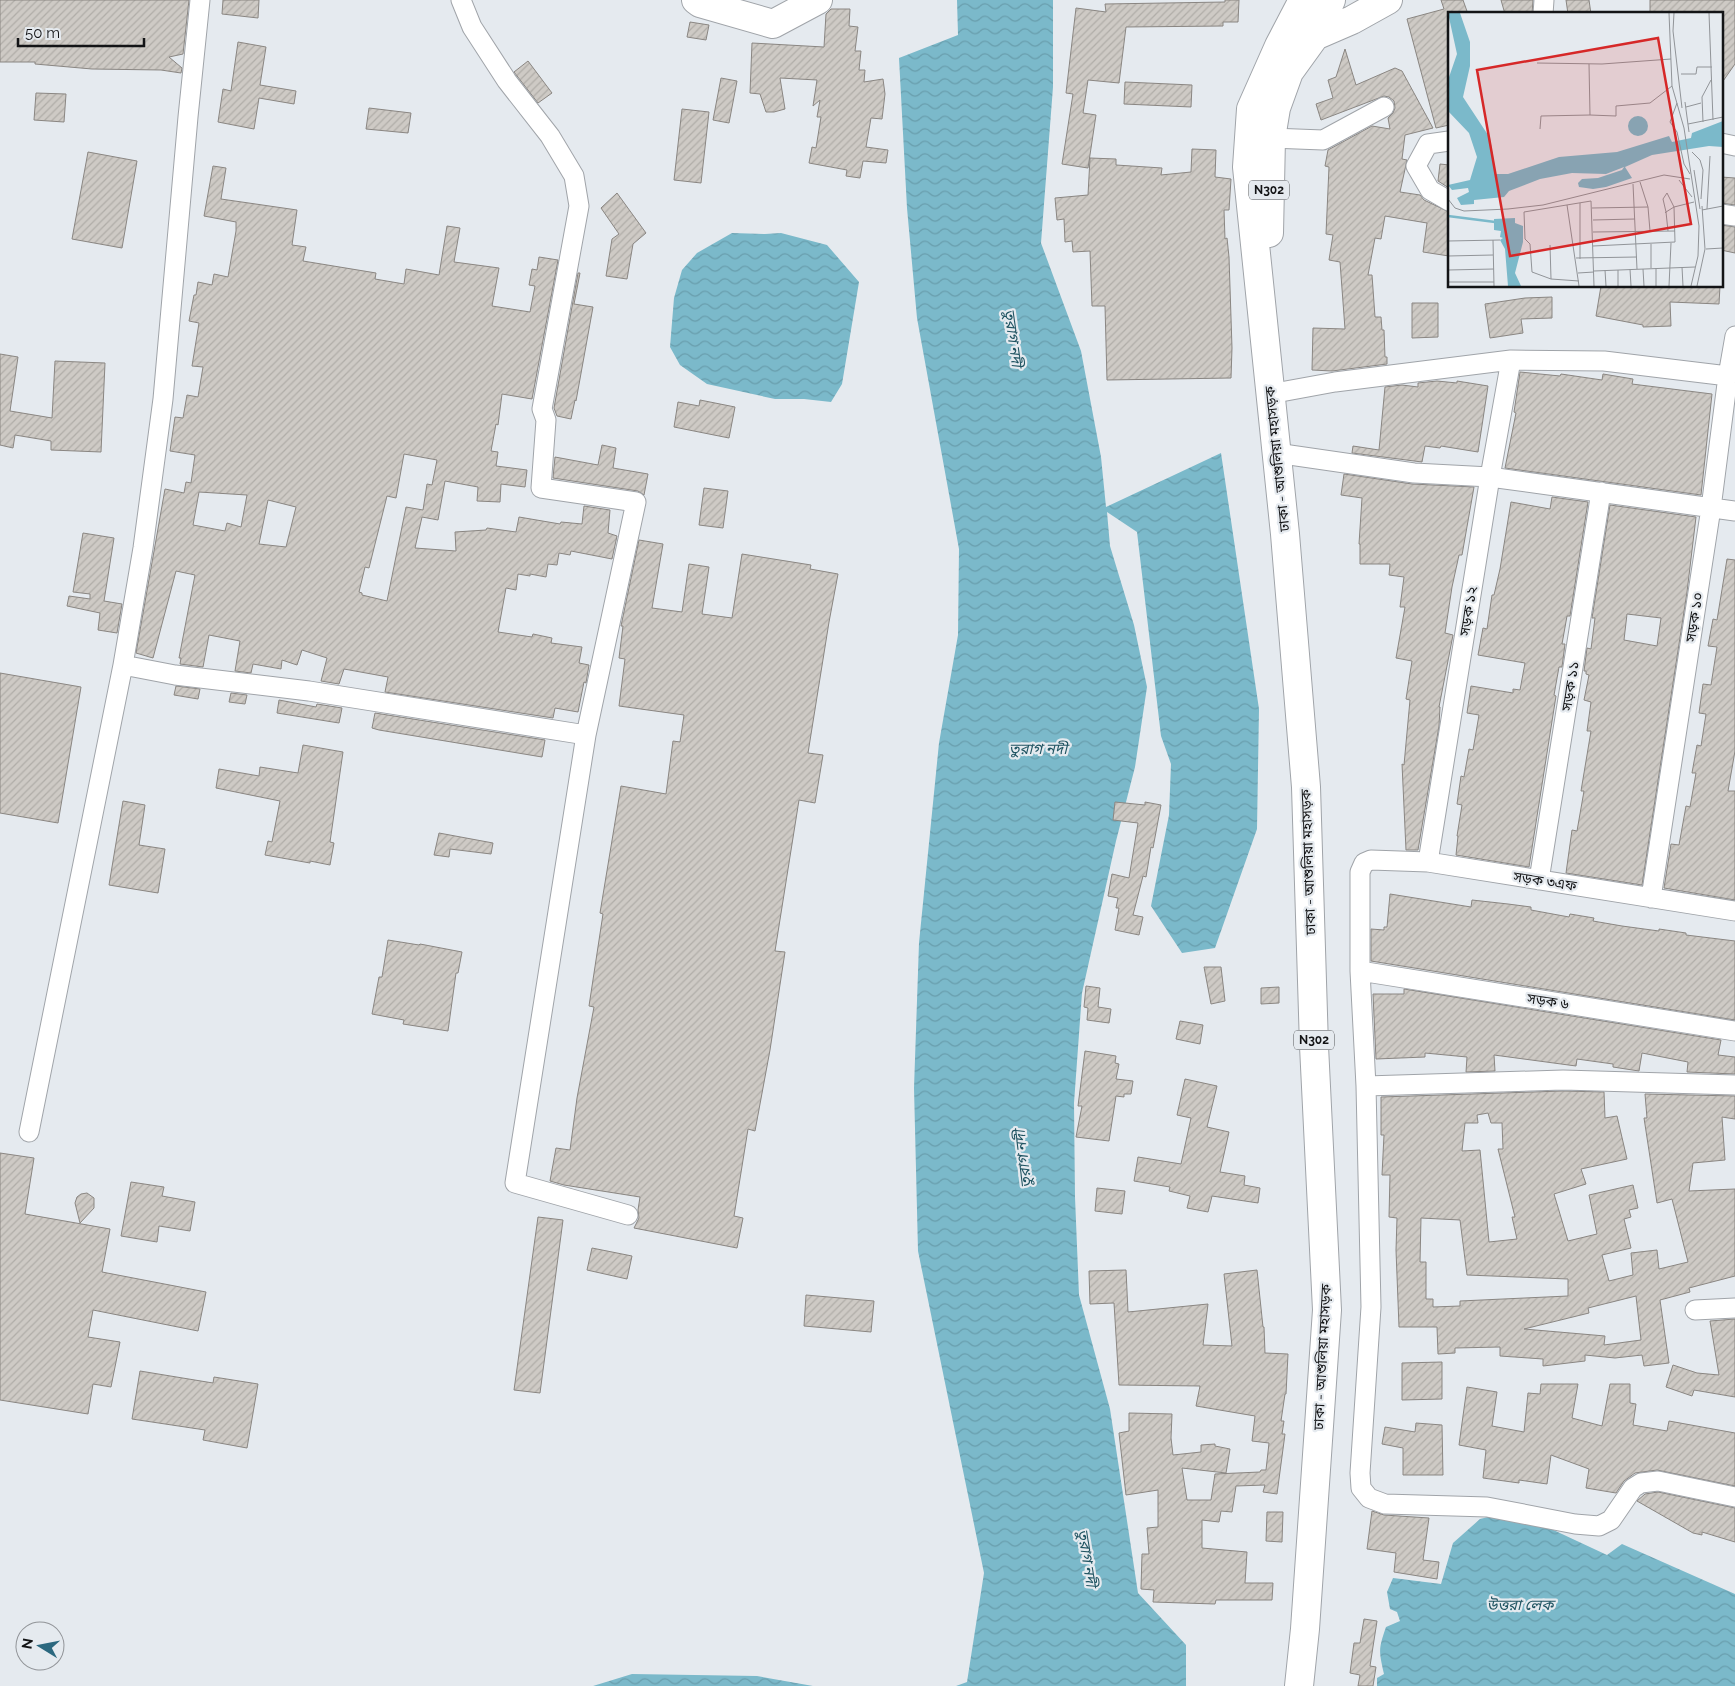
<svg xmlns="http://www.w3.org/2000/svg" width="1735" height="1686" font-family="Raleway,'Noto Sans Bengali',sans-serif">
  <defs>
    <pattern id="water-waves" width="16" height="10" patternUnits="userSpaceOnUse" patternTransform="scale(1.25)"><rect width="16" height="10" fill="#7bb9ca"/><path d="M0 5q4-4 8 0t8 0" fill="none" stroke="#699ead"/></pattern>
    <pattern id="building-hatch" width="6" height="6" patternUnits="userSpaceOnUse" patternTransform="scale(1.25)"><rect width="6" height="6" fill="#cecac5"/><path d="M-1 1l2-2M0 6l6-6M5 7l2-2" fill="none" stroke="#b0ada8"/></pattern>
  </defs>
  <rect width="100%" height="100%" fill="#e5eaef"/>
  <path fill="url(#water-waves)" d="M957 0H1053V87L1041 243 1081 351 1101 457 1106 507 1221 453 1259 709 1257 829 1215 948 1182 953 1151 906 1169 815 1171 764 1161 736 1137 532 1107 512 1110 546 1134 625 1147 687 1135 767 1116 841 1082 993 1074 1103 1075 1197 1079 1295 1110 1409 1138 1593 1186 1645V1686H956L967 1682 984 1573 918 1251 914 1088 919 943 939 743 958 635 959 549 917 318 907 208 899 58 958 35Z
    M732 233 765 234 781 233 827 245 859 282 842 384 831 402 804 399H775L707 384 680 365 670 347 674 298 682 270 697 253Z
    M1504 1513 1547 1527 1607 1555 1622 1544 1735 1594V1686H1377V1678L1384 1674C1379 1651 1378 1650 1386 1627L1400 1621 1397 1612 1390 1609 1387 1592 1393 1578 1441 1584 1453 1543 1480 1519Z
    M632 1674 757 1676 813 1686H593Z"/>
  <path fill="url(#building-hatch)" stroke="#8a8682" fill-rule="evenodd" d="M0 0H189L183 54 169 57 182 68 181 73 161 70 92 69 35 64V62H0Z
    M223 0H259L258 18 222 14Z
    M1225 0H1239L1238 22H1223V26L1126 27 1119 83 1088 80 1083 113 1096 115 1088 168 1062 164 1073 94 1066 93 1076 8 1106 12 1105 4 1225 2Z
    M1441 0H1463L1468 14H1449V125L1436 128 1407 19 1444 9Z
    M1501 0H1533L1532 14H1505Z
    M1566 0H1589L1591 14H1568Z
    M1650 0H1735V64L1721 84V14H1650Z
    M831 9H850L849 26 858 27 855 51H861L859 70H865L864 82 883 79 885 94 882 119 871 118 866 147 888 150 886 163 863 161 860 178 846 176 847 170 809 163 812 147 816 148 821 117H817L820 100 813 106 817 80 780 78 785 109 774 112H766L760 94 750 93 752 43 824 47 826 14Z
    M690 22 709 25 706 40 687 37Z
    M238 42 266 47 260 85 296 91 294 104 259 98 254 129 218 122 223 89 231 91Z
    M1345 49 1356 85 1395 68 1402 71 1433 128 1405 135 1402 159 1407 160 1400 192 1420 195 1424 200 1449 212V256L1423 252 1427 223 1385 216 1381 239 1375 238 1368 275H1372L1375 317H1381L1382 330H1384L1385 357H1387V364L1332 371 1312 370 1313 328 1345 329 1340 262 1329 260 1333 235 1326 234 1329 167 1325 166 1328 150 1372 126 1390 129 1388 118 1393 113 1395 108 1394 101 1389 97 1384 96 1321 120 1316 104 1333 98 1328 80 1336 77Z
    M528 61 552 93 538 103 514 72Z
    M721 78 737 81 729 123 713 120Z
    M1125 82 1192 85 1191 107 1124 104Z
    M36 93 66 94 64 122 34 120Z
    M369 108 411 113 408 133 366 129Z
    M682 109 709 112 701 183 674 180Z
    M1192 149 1216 150 1215 177 1231 179 1229 210H1224L1225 239 1227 238 1229 257 1232 348 1231 378 1107 380 1105 306H1092L1090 251 1073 252 1072 241 1065 242 1064 219 1057 220 1055 198 1088 195 1090 158 1116 159V165L1162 168 1161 175 1191 172Z
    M88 152 137 161 122 248 72 239Z
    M1440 164 1449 165V188L1438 181Z
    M213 166 226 168 221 199 297 210 292 245 306 247 303 261 376 273 375 279 404 284 406 269 439 275 447 226 460 228 454 262 499 268 492 306 530 312 535 286 529 285 532 269 537 270 539 257 558 260 532 399 502 394 498 425 496 424 491 451 498 452 496 466 527 470 525 487 501 484 500 502 477 501 478 487 445 481 438 520 422 517 415 548 456 551 455 532 486 530 487 528 516 532 519 517 560 524 561 522 582 524 584 506 610 510 608 533 617 536 612 559 571 551 570 555 559 553 557 565 548 564 546 577 530 574V576L518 574 516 590 506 588 498 632 532 637 533 634 552 638 551 643 582 647 579 663 589 665 586 683 584 682 578 712 555 708 553 718 385 692 388 677 344 669 339 684 321 681 327 658 302 650 297 665 282 660 281 669 253 664 251 673 235 671 240 641 209 635 203 667 180 664 181 658H179L195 575 176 571 153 658 136 653 165 489 184 493 186 482 191 483 195 455 170 451 175 417 183 418 187 395 198 397 203 367 192 366 199 323 189 321 194 295H196L198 282 212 285 214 274 228 277 236 231V222L204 216ZM404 454 437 460 432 485 427 484 423 510 406 507 387 601 362 595V593L359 592 365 567 369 568 387 496 396 498ZM199 492 247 495 241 527 227 523 225 531 193 525ZM268 500 296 507 286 547 259 544Z
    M1721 177 1735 178V205L1721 203Z
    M617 193 646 233 633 244 627 279 606 276 612 239 619 234 601 208Z
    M1721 225 1735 227V253L1721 250Z
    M578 273H580L574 304 593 307 576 401 575 400 571 419 557 416 554 408Z
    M1601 286H1720L1719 304 1670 302 1671 326 1643 327V325L1596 316Z
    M1552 297V318L1521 319 1523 333 1490 338 1485 304 1525 298Z
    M1412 303H1438V337L1412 338Z
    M0 354 18 357 10 411 52 418 55 361 105 363 101 452 51 450V441L15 435 13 448 0 445Z
    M1520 372 1560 376 1561 374 1602 380 1603 374 1633 379 1632 384 1712 394 1701 495 1505 468 1516 413 1514 412Z
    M1437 381 1457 383V381L1488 386 1478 452 1441 446 1440 448 1425 446 1422 462 1352 453 1353 446 1379 450 1385 387 1402 385 1418 387V383Z
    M700 400 735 407 729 438 674 427 678 402 699 406Z
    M602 445 616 448 613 468 648 474 644 495 638 491 553 478 555 457 598 465Z
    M1344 474 1412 484 1474 487 1462 555H1459L1452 587 1445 633 1453 635 1439 707H1440L1439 726 1418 850H1406L1402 764 1404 765 1410 700 1406 699 1412 661 1396 658 1405 607H1400L1404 577 1389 575 1390 564H1360V544H1359L1362 498 1341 495Z
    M704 488 728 491 723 528 699 525Z
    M1552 497 1588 502 1570 616H1567L1562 644H1565L1562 667H1559L1554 695 1556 696 1529 867 1456 855 1458 836H1457L1462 805 1457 804 1461 776 1464 777 1469 749 1473 750 1479 715 1467 713 1471 686 1513 693V689L1520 690 1525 663 1478 655 1483 628 1487 629 1492 595H1494L1500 569 1511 502 1550 509Z
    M1610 505 1696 517 1687 592 1642 885 1566 873 1572 830 1577 831 1584 791H1581L1591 731H1587L1591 702 1584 700 1589 675 1586 674V671H1584L1587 648 1591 649 1595 618H1592ZM1627 614 1661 618 1657 646 1624 640Z
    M83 533 114 538 104 601 122 604 117 633 98 630 100 613 67 606 69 596 90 599V594L73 592Z
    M639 540 663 544 652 608 682 612 689 564 709 567 702 614 732 618 742 554 811 565 810 569 838 574 829 622 808 753 823 755 815 803 799 800 775 951 785 952 770 1050 755 1131 748 1129 734 1216 743 1218 737 1248 634 1228 639 1218 638 1210 640 1197 564 1185 550 1181 556 1148 570 1150 577 1098 594 1007 589 1006 603 914 600 913 621 786 666 794 673 741 680 742 684 715 619 706 625 659 619 658 623 626H621Z
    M1727 559 1735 560V751L1728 791H1735V900L1664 888 1671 844 1679 845 1686 806 1690 807 1696 773H1692L1697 745 1701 746 1706 714 1699 713 1703 684 1711 685 1717 647 1708 646 1713 619 1717 620Z
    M0 673 81 687 58 823 0 813Z
    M176 686 200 689 198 699 174 695Z
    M231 693 247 695 245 704 229 702Z
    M279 700 316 707 317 704 342 708 339 723 277 713Z
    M375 713 545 740 542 757 379 730 372 728Z
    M303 745 343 752 330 842 334 843 330 865 310 861V863L265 855 268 841 272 842 280 801 216 788 219 769 259 776 260 767 298 773Z
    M123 801 145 805 139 845 165 849 158 893 109 885Z
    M1115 802 1145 805V802L1161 805 1153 848 1151 847 1146 877 1143 876 1133 915 1143 917 1139 935 1115 930 1119 908H1116L1118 898 1108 896 1112 874 1129 878 1138 823 1113 820Z
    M439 833 493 843 491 854 450 849 449 857 434 855Z
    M1390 894 1471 907 1472 900 1508 904 1531 907V910L1569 917 1570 914 1594 918 1593 921 1622 926 1659 931V929L1686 933V935L1735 941V1020L1371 961V929L1384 930V927H1387Z
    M388 940 419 945 420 944 462 952 458 973H456L448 1031 403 1024 404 1020 372 1014 379 977H382Z
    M1204 967H1221L1225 1001 1211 1004Z
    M1086 986 1100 988 1098 1007 1111 1009 1109 1023 1087 1020 1088 1008 1084 1007Z
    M1279 987V1003L1261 1004V988Z
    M1404 989 1721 1040 1718 1055 1735 1057V1074L1687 1072 1688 1062 1642 1053 1639 1071 1613 1067V1064L1577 1059 1576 1066 1494 1055 1495 1071 1466 1072 1467 1057 1425 1053V1057L1376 1059 1373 994H1404Z
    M1180 1021 1203 1025 1200 1044 1176 1039Z
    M1085 1051 1116 1056 1115 1063 1119 1064 1116 1079 1133 1081 1131 1094H1124V1097L1116 1096 1109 1141 1076 1137 1082 1106H1078Z
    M1185 1079 1217 1086 1207 1127 1229 1132 1220 1172 1245 1176 1244 1185 1260 1188 1258 1203 1212 1196 1208 1212 1187 1208 1190 1196 1169 1191 1170 1187 1134 1181 1138 1157 1181 1164 1191 1118 1177 1115Z
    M1563 1091 1604 1092 1605 1118 1617 1116 1627 1159 1581 1169 1586 1184 1554 1194 1568 1241 1597 1234 1589 1195 1633 1185 1638 1208 1629 1210 1631 1217 1624 1219 1631 1248 1602 1255 1609 1281 1633 1275 1631 1253 1657 1250 1659 1269 1688 1262 1672 1199 1657 1203 1644 1118H1647L1645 1094 1735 1096V1119L1722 1117 1725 1160 1693 1163 1689 1191 1735 1189V1276L1689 1288 1690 1292 1660 1300 1669 1363 1644 1366 1642 1355 1615 1358 1585 1355V1361L1543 1366V1359L1500 1356V1347L1455 1348V1353L1438 1354 1437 1327H1399L1396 1250 1397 1218 1389 1217 1390 1175H1382L1384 1135H1381V1097ZM1488 1113 1491 1123H1502L1503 1149H1498L1515 1217H1512L1517 1239 1489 1242 1480 1150 1462 1151 1465 1123H1478L1477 1115ZM1421 1218 1460 1220 1467 1275 1568 1279V1296L1460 1301V1306L1433 1307V1299H1426V1262H1420ZM1636 1296 1641 1340 1604 1345 1605 1336 1524 1329 1589 1313 1588 1308Z
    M0 1153 34 1158 25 1214 110 1229 102 1272 206 1292 198 1331 93 1310 88 1337 120 1342 111 1387 93 1384 88 1414 0 1400Z
    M131 1182 164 1187 162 1196 195 1202 190 1231 159 1226 157 1242 121 1236Z
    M1097 1188 1125 1191 1122 1214 1095 1211Z
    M87 1193 94 1198V1208L80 1223 75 1203 77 1197 81 1194Z
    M538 1217 563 1220 540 1393 514 1390Z
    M592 1248 632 1256 627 1279 587 1270Z
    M1126 1270 1128 1312 1208 1304 1203 1345 1232 1346 1224 1274 1257 1270 1263 1327H1264L1265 1353 1288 1354 1286 1394H1285L1281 1421H1284L1282 1434H1285L1277 1494 1263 1492 1265 1485 1236 1486 1232 1512 1221 1511 1219 1522 1202 1520V1548L1247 1552 1245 1583H1273L1272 1600H1216L1215 1604 1153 1602 1154 1590 1141 1589 1142 1554H1149L1147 1528 1158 1527V1490L1126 1495 1119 1433 1129 1431V1413L1172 1414 1171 1438 1173 1455 1201 1452V1445L1215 1444V1446L1230 1449 1226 1473 1182 1468 1187 1500H1211L1215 1474 1260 1472 1261 1470H1266L1269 1443 1252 1441 1255 1416 1196 1406 1200 1386 1119 1385 1114 1303 1090 1304 1089 1271Z
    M806 1295 874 1301 871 1332 804 1326Z
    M1735 1319V1397L1694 1390 1692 1396 1666 1387 1673 1365 1697 1373 1719 1375 1710 1321Z
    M1442 1362V1399L1402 1400V1363Z
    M140 1371 213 1383 214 1377 258 1384 247 1448 203 1440 205 1430 132 1419Z
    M1541 1384H1578L1572 1418 1602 1426 1610 1384H1630V1403L1636 1404 1633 1425 1667 1431 1669 1421 1735 1433V1486L1657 1470 1635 1473 1624 1481 1616 1493 1586 1488 1589 1469 1551 1455 1547 1484 1519 1480V1483L1483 1478 1486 1450 1459 1445 1467 1387 1497 1392 1492 1426 1524 1432 1528 1393 1540 1394Z
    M1416 1423 1442 1425 1443 1475H1403V1448L1382 1444 1385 1427 1415 1432Z
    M1658 1492 1735 1508V1542L1702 1532V1535L1693 1533 1637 1501 1645 1494Z
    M1372 1511 1384 1515 1429 1518 1423 1560 1439 1562 1437 1579 1394 1572 1396 1553 1367 1549Z
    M1267 1512H1283L1282 1542 1266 1541Z
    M1364 1619 1377 1621 1370 1666 1376 1667 1373 1686H1358L1360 1675 1350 1673 1354 1643H1360Z"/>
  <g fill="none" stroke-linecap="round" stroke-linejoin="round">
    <g stroke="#a0a4a9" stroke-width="21">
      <path id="minor" d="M461 0 472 27 507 81 550 136 574 176 579 206 542 409 546 420 541 488 636 502 586 735
        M1543 14 1544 0
        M1271 138 1323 140 1384 107
        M1449 141 1428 144 1416 166 1430 190 1449 201
        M1721 143 1735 146
        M1721 214 1735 216
        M1270 394 1335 382 1511 360 1604 361 1728 376
        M1276 453 1414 473 1490 477 1735 511
        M123 665 175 675 309 691 586 735 515 1183 628 1215
        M1428 862 1490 477 1511 360
        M1539 880 1601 492
        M1651 898 1711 508 1728 376 1735 336
        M1735 911 1428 862 1371 860 1364 863 1360 872V971L1366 1086 1371 1307 1360 1473 1361 1488 1369 1498 1385 1504 1487 1507 1575 1524 1599 1526 1611 1520 1633 1488 1641 1483 1658 1481 1735 1497
        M1360 971 1735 1031
        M1366 1086 1563 1080 1735 1085
        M29 1132 123 665 143 548 163 399 188 117 200 0
        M1695 1310 1735 1308"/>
    </g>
    <g stroke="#a0a4a9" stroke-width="30">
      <path id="trunk" d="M696 0 700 3 773 24 818 0
        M1315 36 1352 20 1388 0
        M1269 233 1271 138 1276 108 1289 72 1315 36 1331 0
        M1299 1686 1305 1629 1327 1310 1314 1046 1306 787 1285 534 1247 167 1251 109 1279 46 1303 0"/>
    </g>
    <use href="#minor" stroke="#fff" stroke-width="19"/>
    <use href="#trunk" stroke="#fff" stroke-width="28"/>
  </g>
  <g text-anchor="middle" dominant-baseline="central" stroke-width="4.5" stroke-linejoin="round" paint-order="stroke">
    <g fill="#e5eaef" stroke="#525457" stroke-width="1">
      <rect x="1249" y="180.5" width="40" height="19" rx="4"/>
      <rect x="1294" y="1030.5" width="40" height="19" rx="4"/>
    </g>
    <g font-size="12" font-weight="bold" fill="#131416">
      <text x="1269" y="190">N302</text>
      <text x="1314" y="1040">N302</text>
    </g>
    <g font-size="14" fill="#131416" stroke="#e5eaef">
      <text transform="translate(1277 459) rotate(-96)">ঢাকা - আশুলিয়া মহাসড়ক</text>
      <text transform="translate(1468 611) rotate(-81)">সড়ক ১২</text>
      <text transform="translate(1694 617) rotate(-81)">সড়ক ১০</text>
      <text transform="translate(1570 686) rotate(-81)">সড়ক ১১</text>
      <text transform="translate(1308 862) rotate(-92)">ঢাকা - আশুলিয়া মহাসড়ক</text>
      <text transform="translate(1545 881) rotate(9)">সড়ক ৩এফ</text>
      <text transform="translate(1548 1001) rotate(9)">সড়ক ৬</text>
      <text transform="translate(1322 1357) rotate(-87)">ঢাকা - আশুলিয়া মহাসড়ক</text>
    </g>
    <g font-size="15" font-style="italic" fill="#205462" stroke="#e5eaef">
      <text transform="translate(1013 338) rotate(82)">তুরাগ নদী</text>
      <text x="1038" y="749">তুরাগ নদী</text>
      <text transform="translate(1023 1159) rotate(-97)">তুরাগ নদী</text>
      <text transform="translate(1087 1558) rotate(81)">তুরাগ নদী</text>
      <text x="1520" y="1605">উত্তরা লেক</text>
    </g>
  </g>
  <g transform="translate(1448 12)">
    <rect width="275" height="275" fill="#e5eaef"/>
    <path d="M0 1H12L22 30V54L15 85 42 126 48 162H60L111 145 169 140 221 124 224 130 243 126 244 121 275 109V135L261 134 204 143 177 155 184 166 158 175 145 177 131 175 130 171 134 167 150 166 174 158 176 155 158 162 124 161 92 167 61 179 56 185 26 188V192L13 193 9 186 21 180 20 176 4 178 0 173 22 168 29 145 21 121 0 99V68L9 42ZM180 114a10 10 0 1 1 20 0a10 10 0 1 1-20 0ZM67 206V211L75 214V230L67 261 73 274H60L57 237 52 228 55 226 52 225 53 219 46 218V207Z" fill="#7bb9ca"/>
    <path fill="none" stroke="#7bb9ca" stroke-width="2.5" d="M0 204 47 210"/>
    <path fill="none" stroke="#919498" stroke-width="1" d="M221 1 224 74 236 116 251 214 250 244 243 274M226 1 225 19 234 96M261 1 265 108M89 51 154 52 223 47M233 62H248L249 55H264M237 90 241 120M229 91 222 110 229 120 236 152 242 162M238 95 253 91M142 103 168 104V94L202 91 224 74M255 110 254 85 263 68M240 112 275 105M92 117 93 104 142 103 141 52M244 140 252 148 255 158 253 187M246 158 252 197M231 168 244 185M192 170 200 195 202 219M185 172 189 257M0 187 7 196 16 199 60 197 95 193 216 163 242 167M132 191V247M119 193 131 274M144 196 200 195M259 197 262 144M254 198 275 194M217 201 218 200 226 195 219 181 215 187 218 200 220 219M145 208 187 207M145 220 227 219M45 228 46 274M0 229 52 228M203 232V256M102 233 103 267M145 234 227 230 226 195 246 190M258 237 275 236M0 244 45 243M128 246 189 245M234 255 235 274M208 256V274M182 257 183 274M195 257 196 274M0 258 46 257M157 258 158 274M170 258V274M146 259 247 255M130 261 146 260M131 269 103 267 84 260 82 232 77 227 76 200 143 189 146 274M0 270H46M221 274 223 231M249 274 257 237 254 194"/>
    <path fill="#d62828" fill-opacity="0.15" stroke="#d62828" stroke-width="2.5" d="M210 26 243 212 62 244 29 58Z"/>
    <rect width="275" height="275" fill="none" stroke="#131416" stroke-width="2.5"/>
  </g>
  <g transform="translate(40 1646) rotate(280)"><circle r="24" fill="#e5eaef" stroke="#919498"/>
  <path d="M0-4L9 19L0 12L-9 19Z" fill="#2b687f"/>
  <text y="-8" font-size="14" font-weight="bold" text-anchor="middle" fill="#131416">N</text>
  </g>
  <path d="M18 38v8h126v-8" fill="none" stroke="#131416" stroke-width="2.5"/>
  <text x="25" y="38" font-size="15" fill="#131416" stroke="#e5eaef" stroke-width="4" paint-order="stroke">50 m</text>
</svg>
